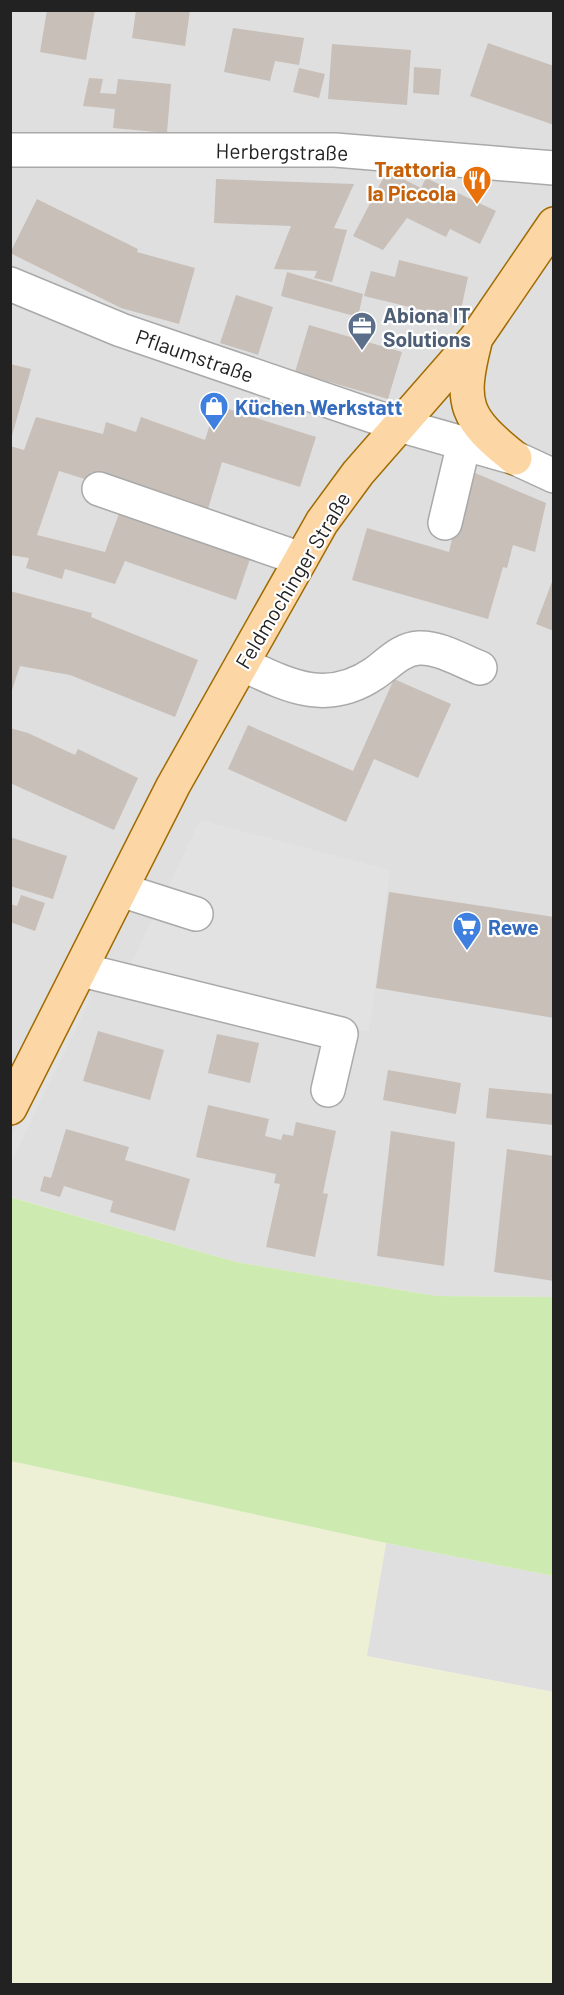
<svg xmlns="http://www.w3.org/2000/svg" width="564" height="1995" font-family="Barlow,sans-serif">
  <rect width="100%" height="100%" fill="#f2efe9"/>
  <path fill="#e0dfdf" d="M10 11H553V1297L436 1296 236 1262 11 1197Z
    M386 1543 553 1576V1692L366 1656Z"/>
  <path fill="#eef0d5" d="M11 1461 386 1543 367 1656 553 1692V1984H11Z"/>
  <path fill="#cdebb0" d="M10 1197 236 1262 436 1296 553 1297V1576L386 1543 11 1461Z"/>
  <path fill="#e2e2e2" d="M200 820 390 870 369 1032 127 972Z
    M83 991 92 996 12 1160 10 1140Z"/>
  <path fill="#c7bfb8" d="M47 10H95L86 60 40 52Z
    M136 10H190L185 46 132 38Z
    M233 28 304 38 299 65 275 61 270 81 224 72Z
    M488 43 554 66V125L470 96Z
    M332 44 411 50 407 105 328 99Z
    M414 67 441 69 439 95 413 93Z
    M299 68 325 74 319 98 293 92Z
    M89 78 103 79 100 93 116 94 118 79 171 84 167 133 113 128 115 109 83 106Z
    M387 171 421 188 426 178 496 211 480 244 450 229 446 237 407 218 383 250 353 236Z
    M216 179 354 184 334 228 347 230 332 282 314 278 317 271 274 269 291 226 214 223Z
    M37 199 138 249 137 252 195 268 179 324 121 308 10 253Z
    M399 260 468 277 459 319 364 296 371 271 395 277Z
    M287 272 363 294 358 317 281 296Z
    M236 295 273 307 258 355 220 343Z
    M309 325 402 352 388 399 295 372Z
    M10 364 31 369 11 439H10Z
    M216 405 316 437 300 487 222 462 208 509 183 501 182 503 91 472 88 480 59 471 37 535 105 552 120 511 252 553 236 600 125 561 115 584 65 569 62 579 26 568 29 558 10 555V446L24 450 36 417 103 434 106 422 136 432 141 417 205 440Z
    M468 470 546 503 535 552 513 545 507 568 503 567 488 619 352 580 367 528 449 552Z
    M553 579H554V631L536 624Z
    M10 591 92 613 91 617 198 660 175 717 70 675 20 666 10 696Z
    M394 679 451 704 418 778 374 759 346 822 228 769 248 725 353 771Z
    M10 728 28 733 75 755 78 749 138 778 114 830 10 783Z
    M10 837 67 856 53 899 10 886Z
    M389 892 554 917V1018L376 988Z
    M21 895 45 903 35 931 10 922V904L17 906Z
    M98 1031 164 1050 150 1100 83 1081Z
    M217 1034 259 1043 250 1083 208 1073Z
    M388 1070 461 1083 456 1114 383 1100Z
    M489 1088 554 1094V1125L486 1118Z
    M208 1105 269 1119 265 1136 281 1140 283 1134 293 1136 296 1122 336 1131 323 1193 328 1194 315 1257 266 1247 280 1184 274 1183 276 1174 196 1157Z
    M66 1129 129 1147 125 1160 190 1179 175 1231 110 1212 113 1201 64 1186 60 1197 40 1191 44 1176 51 1178Z
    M391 1131 455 1142 444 1266 377 1256Z
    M507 1149 554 1156V1281L494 1272Z"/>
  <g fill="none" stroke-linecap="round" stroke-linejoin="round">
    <g stroke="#a9a9a9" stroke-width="36">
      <path id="minor" d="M10 150H335L554 168
        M10 284 121 330 399 425 515 458 554 476
        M99 489 301 559
        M445 523 464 443
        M242 664C289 686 327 706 375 673 389 663 401 649 419 648 439 647 462 661 480 668
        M121 890 196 914
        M82 970 341 1034 328 1090"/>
    </g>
    <g stroke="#a06b00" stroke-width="36">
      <path id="major" d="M475 342C459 405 465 418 515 458
        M10 1108 173 786 322 522 358 473 476 338 554 224"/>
    </g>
    <use href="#minor" stroke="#fff" stroke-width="33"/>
    <use href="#major" stroke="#fcd6a4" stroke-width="33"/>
  </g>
  <defs>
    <g id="restaurant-pin" transform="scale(1.5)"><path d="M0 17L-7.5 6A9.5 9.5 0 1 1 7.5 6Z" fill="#e8710a" stroke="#fff"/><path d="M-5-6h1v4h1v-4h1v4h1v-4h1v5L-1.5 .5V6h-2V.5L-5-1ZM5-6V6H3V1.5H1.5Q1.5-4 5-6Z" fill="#fff"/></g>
    <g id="office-pin" transform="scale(1.5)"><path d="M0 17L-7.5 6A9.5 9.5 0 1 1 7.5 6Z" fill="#5c6f8a" stroke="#fff"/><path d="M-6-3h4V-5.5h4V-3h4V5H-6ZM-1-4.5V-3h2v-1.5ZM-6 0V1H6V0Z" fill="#fff"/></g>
    <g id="shop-pin" transform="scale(1.5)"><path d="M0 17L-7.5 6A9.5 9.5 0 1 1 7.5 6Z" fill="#3f7fe0" stroke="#fff"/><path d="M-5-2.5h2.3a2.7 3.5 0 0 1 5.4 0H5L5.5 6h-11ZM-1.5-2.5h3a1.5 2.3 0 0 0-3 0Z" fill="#fff"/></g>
    <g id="supermarket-pin" transform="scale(1.5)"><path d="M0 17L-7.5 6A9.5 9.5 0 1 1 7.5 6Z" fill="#3f7fe0" stroke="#fff"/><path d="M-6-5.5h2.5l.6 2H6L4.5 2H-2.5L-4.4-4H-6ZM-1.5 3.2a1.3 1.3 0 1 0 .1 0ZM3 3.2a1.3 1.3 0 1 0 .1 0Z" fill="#fff"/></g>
  </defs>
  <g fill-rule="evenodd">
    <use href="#restaurant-pin" x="477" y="180"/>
    <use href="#office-pin" x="362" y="326"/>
    <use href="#shop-pin" x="214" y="406"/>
    <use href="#supermarket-pin" x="467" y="926"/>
  </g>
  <g text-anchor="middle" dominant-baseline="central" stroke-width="4.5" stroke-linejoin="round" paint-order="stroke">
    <g font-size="21" fill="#222" stroke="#fff">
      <text transform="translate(282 151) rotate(1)">Herbergstraße</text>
      <text transform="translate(195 355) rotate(19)">Pflaumstraße</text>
      <text transform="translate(292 580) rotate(-59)">Feldmochinger Straße</text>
    </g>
    <g font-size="21" font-weight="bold" fill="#c56008" stroke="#fff" text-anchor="end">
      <text x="456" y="168">Trattoria<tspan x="456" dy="24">la Piccola</tspan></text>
    </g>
    <g font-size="21" font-weight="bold" fill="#4e5e75" stroke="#fff" text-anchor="start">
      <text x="383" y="314">Abiona IT<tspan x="383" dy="24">Solutions</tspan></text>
    </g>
    <g font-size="21" font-weight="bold" fill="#366cbe" stroke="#fff" text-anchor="start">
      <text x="235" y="406">Küchen Werkstatt</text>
      <text x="488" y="926">Rewe</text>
    </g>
  </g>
  <rect width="564" height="1995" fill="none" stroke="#222222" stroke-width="24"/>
</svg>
